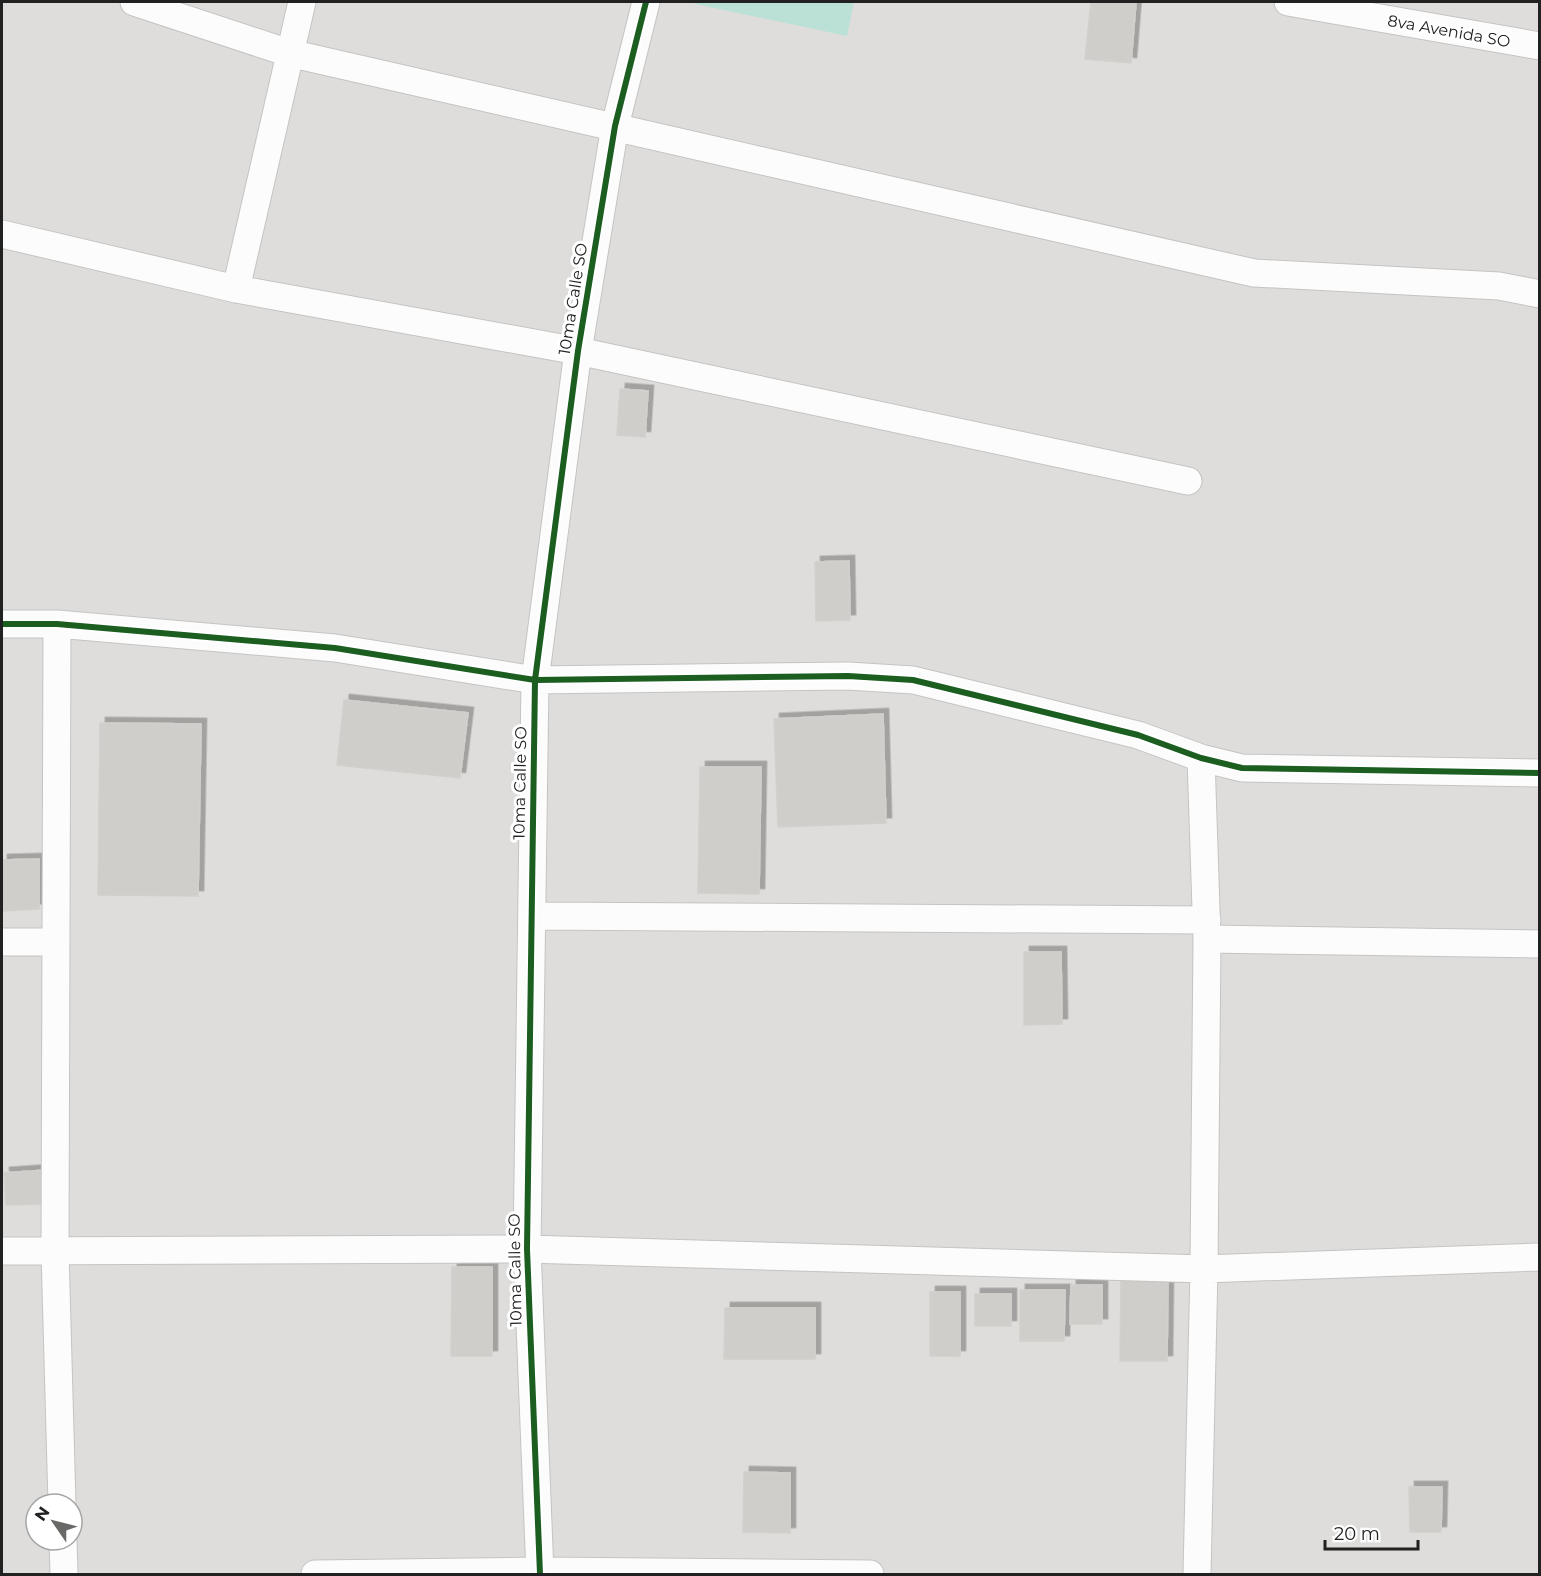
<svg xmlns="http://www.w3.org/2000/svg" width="1541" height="1576" font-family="Montserrat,sans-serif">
  <defs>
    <filter id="shadow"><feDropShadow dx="5.5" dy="-5.5" stdDeviation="0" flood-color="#0004"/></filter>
  </defs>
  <rect width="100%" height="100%" fill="#efeeea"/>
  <path fill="#dedddb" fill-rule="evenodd" d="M2 2H1539V1574H2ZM36 1504H72V1540H36Z"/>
  <path fill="#bbe1d6" d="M695 2H854L847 36 695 4Z"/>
  <path fill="#d0cecb" stroke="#d2d0cc" stroke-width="1.5" filter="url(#shadow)" d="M1091 2H1136L1131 63 1085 59Z
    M620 389 648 391 645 437 617 435Z
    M849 561 850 620 816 621 815 562Z
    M344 700 468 713 460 778 337 765Z
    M883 714 886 823 778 827 774 719Z
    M100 723 201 724 198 896 98 895Z
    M700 767H761L759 894 698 893Z
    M39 859V909L2 911V860Z
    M1024 952H1061L1062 1024 1024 1025Z
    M45 1170 46 1204 6 1205 4 1173Z
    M452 1267H492V1356H451Z
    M1121 1278H1168L1167 1361H1120Z
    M1071 1285H1102V1324H1070Z
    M1020 1290H1065L1064 1341H1020Z
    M930 1292H960V1356H930Z
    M975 1294H1011V1326H975Z
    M725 1308H815V1359H724Z
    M744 1472 790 1473V1533L743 1532Z
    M1409 1487H1442L1441 1532H1410Z"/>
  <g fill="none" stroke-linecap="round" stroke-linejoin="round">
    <g stroke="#c5c4c2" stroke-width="29">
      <path id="minor" d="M134 2 289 53 1254 273 1499 286 1540 294
        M1288 2 1540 46
        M2 234 236 289 578 351 1188 481
        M236 289 302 2
        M2 624H57L335 648 535 680 848 676 913 680 1138 735 1201 758 1242 768 1540 773
        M57 624 55 1251 62 1504
        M532 916 1207 920
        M1207 939 1540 944
        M2 942H56
        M2 1251 527 1249 1204 1269 1540 1257
        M63 1540 64 1574
        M315 1574 540 1571 870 1574
        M540 1574 527 1249 535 680 578 351 615 126 646 2
        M1197 1574 1204 1269 1207 939 1201 758"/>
    </g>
    <use href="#minor" stroke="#fdfcfc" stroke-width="27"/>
    <g stroke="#fff" stroke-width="10">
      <path id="cycleway" d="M2 624H57L335 648 535 680 848 676 913 680 1138 735 1201 758 1242 768 1540 773
        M540 1574 527 1249 535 680 578 351 615 126 646 2"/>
    </g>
    <use href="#cycleway" stroke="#1b5e20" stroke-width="6"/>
  </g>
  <g text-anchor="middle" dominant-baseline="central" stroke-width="6" stroke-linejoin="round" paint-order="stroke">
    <g font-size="16" fill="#212121" stroke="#fff">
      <text transform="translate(1449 31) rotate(10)">8va Avenida SO</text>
      <text transform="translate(573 299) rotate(-81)">10ma Calle SO</text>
      <text transform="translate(520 783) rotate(-89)">10ma Calle SO</text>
      <text transform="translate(515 1270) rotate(-91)">10ma Calle SO</text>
    </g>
  </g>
  <rect width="1541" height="1576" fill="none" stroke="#212121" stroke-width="6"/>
  <g transform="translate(54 1522) rotate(305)"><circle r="28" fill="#ffffff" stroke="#a6a6a6" stroke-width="1.5"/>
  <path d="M0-4.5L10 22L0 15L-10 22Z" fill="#696967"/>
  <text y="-9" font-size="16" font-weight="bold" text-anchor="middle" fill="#212121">N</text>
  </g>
  <path d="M1325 1540v9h93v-9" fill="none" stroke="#212121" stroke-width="3"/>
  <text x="1334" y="1540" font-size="18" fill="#212121" stroke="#ffffff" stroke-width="4.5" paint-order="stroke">20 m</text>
</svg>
